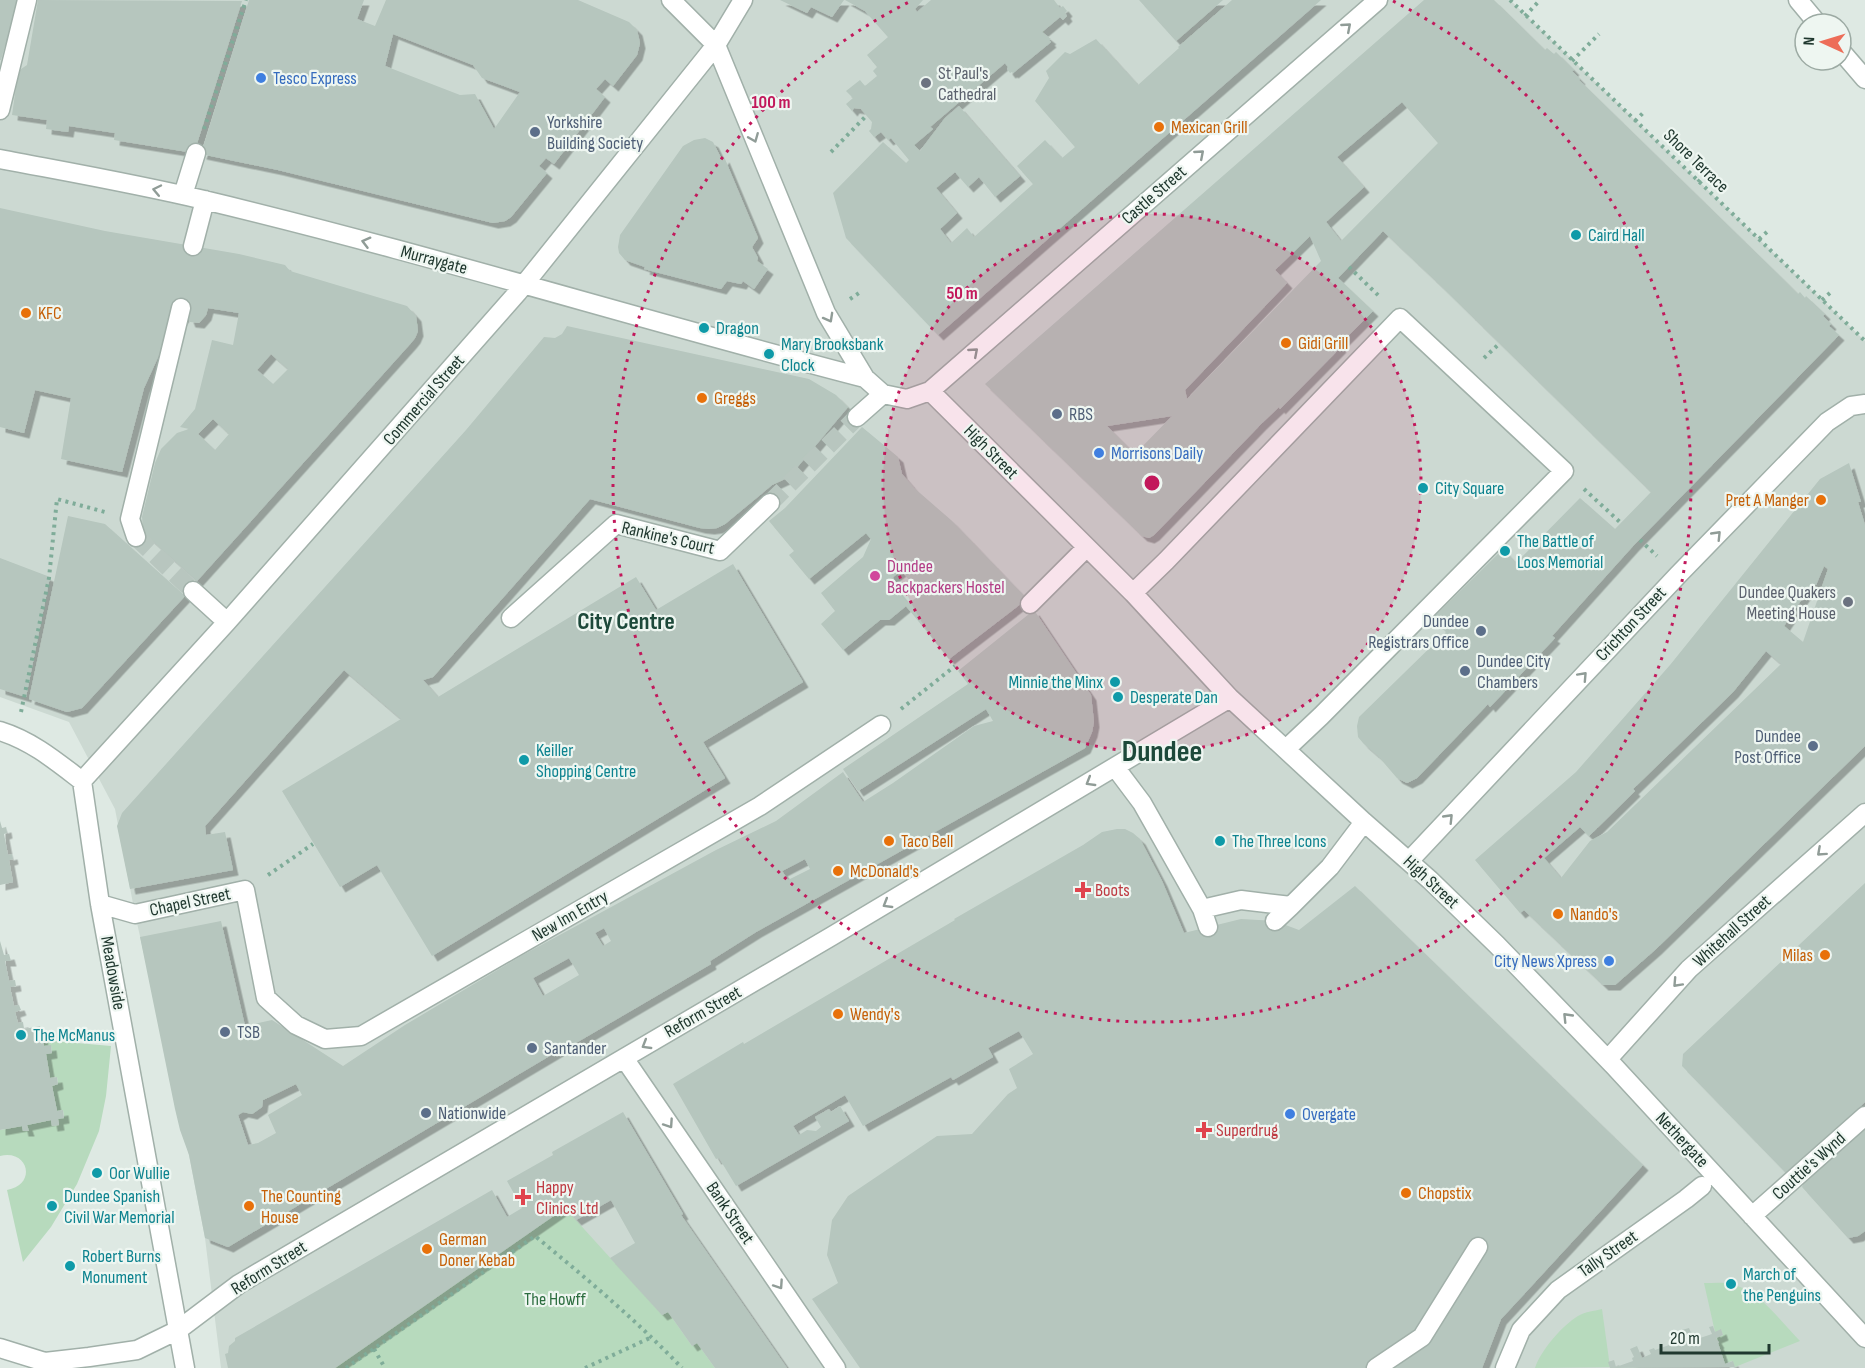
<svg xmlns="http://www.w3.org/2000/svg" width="1865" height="1368" font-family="'Sofia Sans Condensed',sans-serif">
  <defs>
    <filter id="shadow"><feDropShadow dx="5.5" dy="5.5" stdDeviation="0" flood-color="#0004"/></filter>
  </defs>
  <rect width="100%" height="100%" fill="#dee9e3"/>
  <path fill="#ccd9d2" d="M0 0H1510L1865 341V1368H221L205 1238 189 1155 135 914 115 809 69 722 0 697Z"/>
  <path fill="#b7dabd" d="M43 1040 111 1046 106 1096 99 1131 77 1184 51 1227 23 1262 7 1190C37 1185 29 1149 0 1156V1130L22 1126 23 1131H28L27 1125 51 1120 52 1126 59 1125 58 1119 64 1117 63 1110 57 1111 52 1086 58 1084 57 1077 50 1078 46 1054 52 1053 51 1046H44Z
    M565 1208 662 1315 668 1312 692 1346 697 1343 715 1368H335Z
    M1704 1283C1713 1283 1723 1282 1732 1284 1761 1292 1780 1321 1800 1341L1735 1367 1732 1361 1725 1364 1718 1343 1719 1342 1716 1338 1723 1335 1721 1330 1715 1332Z
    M1602 1309 1610 1367 1535 1368C1541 1350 1562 1326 1578 1316 1584 1312 1594 1311 1602 1309Z"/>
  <path fill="#b6c6be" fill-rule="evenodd" filter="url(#shadow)" d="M0 0H18L1 60H0Z
    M38 0 242 1 194 153 114 140 115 133 69 126 68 132 46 129 47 120 12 115 18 73 21 69 27 65Z
    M249 0H364L357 19 375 26 386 0H578L629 22 637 30 640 43 637 55 613 86 605 79 596 89 605 97 554 164 546 158 539 166 547 173 511 217 505 221 493 223 278 170 201 154ZM393 34 473 65 482 78 520 92 494 129 475 94 460 95 385 66Z
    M780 0H844L832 17 811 7 807 13Z
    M845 0H923L915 9 917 12 931 0H1054L1060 8 1063 6 1067 11 1065 13 1067 16 1063 20 1060 17 1042 32 1051 39 1049 40 1051 42 1013 73 1012 72 1010 73 1007 69 1008 67 1005 63 930 127 933 129 914 145 920 151 945 118 959 106 1020 176 995 197 979 177 968 187 955 172 936 188 957 213 940 229 951 243 967 228 974 237 1033 184 1017 166 1045 140 1062 158 1075 147 1035 101 1049 78 1046 71 1065 52 1070 54 1096 39 1138 85 1179 48 1178 47 1232 0H1321L938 335 846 238 833 193 883 142 906 163 909 160 891 138 888 140 881 132 874 137 869 131 871 129 872 122 861 109 854 108 852 111 846 104 853 98 846 91 860 80 865 86 877 76 873 71 877 67 867 55 888 37 865 11Z
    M1139 0H1223L1176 41Z
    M1424 0H1494L1545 50 1547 48 1554 54 1556 52 1574 70 1572 71 1580 79 1579 80 1783 279 1798 294 1800 292 1805 298 1806 296 1825 314 1823 316 1831 324 1829 326 1839 335 1633 546 1552 636 1555 638 1490 707 1488 704 1417 778 1407 783 1397 778 1379 757 1363 743 1358 737 1357 726 1359 717 1446 632 1433 618 1503 549 1516 563 1580 498 1615 529 1651 492 1438 283 1383 231 1338 278 1373 311 1339 345 1341 347 1280 409 1279 407 1261 424 1154 535 1149 538 1142 536 985 384ZM1402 102 1438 143 1341 241 1326 222 1364 187 1337 157ZM1310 236 1321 261 1187 399 1185 390 1287 283 1275 270ZM1172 416 1135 454 1107 426Z
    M705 138 713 142 722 160 724 157 758 238 752 247 758 258 757 261 768 269 754 289 743 281 741 284 727 281 721 289 644 269 645 267 625 260 619 253 618 247 620 235 683 146 694 140Z
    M0 208 105 231 239 254 285 265 290 271 407 306 416 316 418 331 415 338 411 343 197 581 146 535 143 529 142 517 155 463 161 449 177 433 189 429 180 427 195 409 212 340 233 345 239 313 208 308 206 315 199 323 190 322 188 317 189 309 164 344 144 388 122 472 61 459 71 398 35 390 24 433 0 427ZM271 354 288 369 273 384 257 370ZM213 419 229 434 215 450 198 434Z
    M567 326 809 379 836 395 848 407 789 477 772 485 725 524 717 528 709 529 700 528 590 499 433 677 423 680 438 697 636 577 656 610 733 564 803 682 703 742 725 778 432 956 377 865 340 887 282 791 401 719 344 670 205 826 206 835 225 832 233 870 130 889 117 826 122 813 466 430 544 337 555 338 562 334Z
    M862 427 898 457 902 474 914 488 952 521 1027 599 949 659 906 606 889 620H880L843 650 821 624 835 611 821 593 863 557 871 539 866 533 809 579 789 555 794 551 769 521 785 508ZM901 571 923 594 908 603 896 589 893 577Z
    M1849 463 1861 502H1858L1865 525V746L1656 949 1615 985H1603L1524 910 1520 913 1475 860 1576 772 1670 665 1820 479ZM1824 566 1828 569 1803 642 1784 626 1812 584 1816 585ZM1766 651 1781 664 1607 832 1590 841 1561 878 1544 858 1580 827 1589 836 1635 791 1633 789 1733 692Z
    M68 516 105 524 185 596 82 708 67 712 29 699Z
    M0 558 50 577 26 697 0 689Z
    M1034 610 1091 695 1094 722 1092 732 1085 748 756 932 710 961 711 964 569 1047 568 1045 228 1247 205 1238 189 1155 180 1130 175 1109 140 937 221 921 245 1026 272 1020 343 1066 405 1025 521 956 716 850 776 821 843 772 863 802 893 783 974 726 993 721 986 709 858 791 843 769 968 684 958 671ZM805 859 810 869 788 880 782 871ZM604 928 611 941 603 946 595 933ZM569 958 579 975 543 996 533 978ZM296 1084 302 1095 268 1115 276 1133 258 1143 248 1145 238 1115 243 1112 252 1114 262 1107 263 1100Z
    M0 821 2 828 6 827 7 833 4 834 8 855 12 854 13 859 9 860 13 882 0 885Z
    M1117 829H1125L1133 833 1140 839 1162 881 1184 933 1241 919 1275 921 1299 930 1355 886 1643 1165 1501 1319 1482 1368H860L812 1299 838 1283 827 1255 832 1220 848 1196 937 1136 972 1134 1008 1094 1017 1088 1009 1069 1033 1054 1019 1031 988 1048 993 1057 953 1080 951 1077 863 1126 845 1095 793 1126 799 1135 807 1130 816 1131 821 1127 815 1117 829 1109 831 1112 840 1106 849 1121 736 1186 719 1158 716 1159 673 1084 743 1042 744 1044 955 920 954 919 1083 845 1102 832Z
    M1865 883V1102L1787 1174 1682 1066 1683 1054Z
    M0 941 4 955 9 954 11 961H5L9 981 15 980 16 986 10 987 14 1006 19 1005 21 1010 15 1012 18 1023 23 1022 24 1029 40 1026 44 1046 51 1045 52 1053 46 1054 50 1078 57 1077 58 1084 52 1086 57 1111 63 1110 64 1118 58 1119 59 1125 52 1126 51 1120 27 1125 29 1131H23L22 1126 0 1130Z
    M623 1112 683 1214 681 1215 787 1368H715L697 1343 692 1346 668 1312 662 1315 610 1258 635 1243 611 1200 576 1220 565 1208 335 1368H228L225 1354 228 1353 229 1346 235 1341V1338L492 1190 507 1217 522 1208 507 1181 553 1155 552 1152Z
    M1865 1127V1231L1858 1236 1848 1238 1802 1187 1805 1180Z
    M1713 1326 1715 1332 1721 1329 1723 1335 1716 1338 1719 1343H1718L1725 1364 1733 1361 1735 1367 1610 1368 1608 1362 1614 1360 1616 1367 1633 1361 1632 1358 1634 1357 1630 1349 1637 1346 1642 1358 1651 1354 1649 1350 1654 1348 1655 1350 1672 1344 1671 1342 1676 1341 1677 1346 1686 1343 1682 1330 1689 1328 1694 1340 1712 1334 1709 1327Z"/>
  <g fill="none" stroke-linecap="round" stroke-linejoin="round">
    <path stroke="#b8c6bf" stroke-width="18" stroke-dasharray="18 9" stroke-linecap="butt" d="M770 503 857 417
      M136 537 193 591"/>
    <g stroke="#a1b0a9" stroke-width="21">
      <path id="minor" d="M671 0 716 45 826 313 865 378 883 394 907 399 930 391 1378 0
        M1798 0 1818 24
        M1841 51 1865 79
        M0 110 27 0
        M0 159C68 172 137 184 204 200 426 253 644 321 865 378
        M183 195 196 153
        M193 246 205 200
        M930 391 1133 593 1230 698 1364 822 1430 880 1497 945 1613 1065 1865 1338
        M857 417 883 394
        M136 537 130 519 181 308
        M193 591 227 622
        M1133 593 1166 561 1400 318 1564 471 1321 716 1286 749
        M1030 604 1086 548
        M511 618 616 524 720 551 770 503
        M0 731C32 741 56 761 82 781L100 904 185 1368
        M1115 767 1142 803 1202 909 1241 900 1291 906 1330 867 1364 822
        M82 781 227 622 518 292 716 45 743 0
        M1409 861 1678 575 1827 422 1851 406 1865 404
        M100 904 135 914 245 890 266 998 296 1025 325 1039 361 1036 760 806 881 725
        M1202 909 1208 927
        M1275 921 1291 906
        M624 1058 836 1368
        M1608 1059 1689 969 1865 813
        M1752 1216 1865 1116
        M0 1348 45 1362 89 1357 137 1350 178 1330 239 1284 832 936 1230 698
        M1376 1368 1422 1337 1478 1247
        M1505 1368 1521 1330 1558 1290 1686 1199 1702 1186"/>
    </g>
    <path stroke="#7fac99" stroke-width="4" stroke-dasharray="3 4.5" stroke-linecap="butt" d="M1510 0 1865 341
      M1525 16 1540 0
      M1572 61 1599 34
      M1635 121 1644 112
      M204 129 246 0
      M831 152 867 115
      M1698 182 1706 173
      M1759 239 1767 232
      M1349 267 1381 298
      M850 299 859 293
      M1822 300 1830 293
      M1484 358 1500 343
      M1584 489 1621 523
      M1640 540 1657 556
      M901 709 955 666
      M21 712 49 578 57 499 105 512
      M268 875 313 844
      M374 1349 385 1368
      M346 1368 535 1236C586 1278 636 1320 682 1368
      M585 1368 652 1337"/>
    <use href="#minor" stroke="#fff" stroke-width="18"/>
  </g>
  <defs><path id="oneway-chevron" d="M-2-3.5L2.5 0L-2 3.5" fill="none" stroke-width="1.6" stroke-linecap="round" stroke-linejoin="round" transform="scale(1.5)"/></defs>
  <g stroke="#909c97">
    <use href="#oneway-chevron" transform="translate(1347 27) rotate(-41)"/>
    <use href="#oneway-chevron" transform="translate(754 138) rotate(68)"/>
    <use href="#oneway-chevron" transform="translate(1200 154) rotate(-41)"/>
    <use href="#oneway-chevron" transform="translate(157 190) rotate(-168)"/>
    <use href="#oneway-chevron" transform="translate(366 242) rotate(-165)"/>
    <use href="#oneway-chevron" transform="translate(829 318) rotate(61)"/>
    <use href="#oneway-chevron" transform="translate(974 352) rotate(-41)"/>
    <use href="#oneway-chevron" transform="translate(1717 535) rotate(-46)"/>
    <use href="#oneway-chevron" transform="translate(1583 676) rotate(-47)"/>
    <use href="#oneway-chevron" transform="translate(1090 782) rotate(149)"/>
    <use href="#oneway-chevron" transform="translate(1449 818) rotate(-46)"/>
    <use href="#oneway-chevron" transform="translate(1821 852) rotate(138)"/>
    <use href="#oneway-chevron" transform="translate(887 904) rotate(149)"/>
    <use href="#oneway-chevron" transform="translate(1677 983) rotate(133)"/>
    <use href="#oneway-chevron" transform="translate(1567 1017) rotate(-134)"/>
    <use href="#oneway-chevron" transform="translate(646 1045) rotate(149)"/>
    <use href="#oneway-chevron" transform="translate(669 1124) rotate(56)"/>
    <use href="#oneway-chevron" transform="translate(779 1285) rotate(56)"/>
  </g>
  <circle cx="1152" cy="483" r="269" fill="#c2185b" fill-opacity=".12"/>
  <g fill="none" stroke="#c2185b" stroke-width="3" stroke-dasharray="3 6">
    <circle cx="1152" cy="483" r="269"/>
    <path d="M1393 1A539 539 0 1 1 911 1"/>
  </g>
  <g fill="#3f7fe0" stroke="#eef6f1" stroke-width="2">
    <circle cx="261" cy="78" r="6"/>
    <circle cx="1099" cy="453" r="6"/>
    <circle cx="1609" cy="961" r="6"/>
    <circle cx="1290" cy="1114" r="6"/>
  </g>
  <g fill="#6b7280" stroke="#eef6f1" stroke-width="2">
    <circle cx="926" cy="83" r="6"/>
    <circle cx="1848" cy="602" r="6"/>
  </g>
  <g fill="#e8710a" stroke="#eef6f1" stroke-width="2">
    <circle cx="1159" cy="127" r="6"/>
    <circle cx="26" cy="313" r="6"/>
    <circle cx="1286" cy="343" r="6"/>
    <circle cx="702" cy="398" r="6"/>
    <circle cx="1821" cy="500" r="6"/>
    <circle cx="889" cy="841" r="6"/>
    <circle cx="838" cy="871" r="6"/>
    <circle cx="1558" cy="914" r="6"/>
    <circle cx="1825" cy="955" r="6"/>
    <circle cx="838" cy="1014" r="6"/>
    <circle cx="1406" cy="1193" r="6"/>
    <circle cx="249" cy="1206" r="6"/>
    <circle cx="427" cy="1249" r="6"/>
  </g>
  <g fill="#5c6f8a" stroke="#eef6f1" stroke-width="2">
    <circle cx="535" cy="132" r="6"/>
    <circle cx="1057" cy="414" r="6"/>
    <circle cx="1481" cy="631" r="6"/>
    <circle cx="1465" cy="671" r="6"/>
    <circle cx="1813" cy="746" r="6"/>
    <circle cx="225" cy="1032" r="6"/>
    <circle cx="532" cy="1048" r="6"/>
    <circle cx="426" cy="1113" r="6"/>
  </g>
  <g fill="#0f9aa8" stroke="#eef6f1" stroke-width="2">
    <circle cx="1576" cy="235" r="6"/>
    <circle cx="704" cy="328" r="6"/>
    <circle cx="769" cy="354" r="6"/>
    <circle cx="1423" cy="488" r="6"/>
    <circle cx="1505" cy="551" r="6"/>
    <circle cx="1115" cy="682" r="6"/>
    <circle cx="1118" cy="697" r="6"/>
    <circle cx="524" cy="760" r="6"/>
    <circle cx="1220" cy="841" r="6"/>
    <circle cx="21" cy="1035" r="6"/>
    <circle cx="97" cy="1173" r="6"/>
    <circle cx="52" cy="1206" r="6"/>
    <circle cx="70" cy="1266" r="6"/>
    <circle cx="1731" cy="1284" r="6"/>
  </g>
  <circle fill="#d1479c" stroke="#eef6f1" stroke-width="2" cx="875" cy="576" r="6"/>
  <g fill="#e0444e" stroke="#eef6f1" stroke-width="2">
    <path d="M1080 881h6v6h6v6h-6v6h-6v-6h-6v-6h6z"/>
    <path d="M1201 1121h6v6h6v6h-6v6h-6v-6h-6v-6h6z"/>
    <path d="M520 1188h6v6h6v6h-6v6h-6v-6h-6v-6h6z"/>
  </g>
  <g text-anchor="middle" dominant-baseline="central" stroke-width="4.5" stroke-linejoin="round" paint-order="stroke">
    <g font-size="18" fill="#5b616d" stroke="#eef6f1" text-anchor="start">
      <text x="938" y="73">St Paul's<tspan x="938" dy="21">Cathedral</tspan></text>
      <text x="1836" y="592" text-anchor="end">Dundee Quakers<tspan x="1836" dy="21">Meeting House</tspan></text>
    </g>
    <g font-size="18" fill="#366cbe" stroke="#eef6f1" text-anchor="start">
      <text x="273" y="78">Tesco Express</text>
      <text x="1111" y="453">Morrisons Daily</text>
      <text x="1597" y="961" text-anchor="end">City News Xpress</text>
      <text x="1302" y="1114">Overgate</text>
    </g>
    <g font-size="18" fill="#4e5e75" stroke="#eef6f1" text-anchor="start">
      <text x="547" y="122">Yorkshire<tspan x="547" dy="21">Building Society</tspan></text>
      <text x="1069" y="414">RBS</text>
      <text x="1469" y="621" text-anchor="end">Dundee<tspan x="1469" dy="21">Registrars Office</tspan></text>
      <text x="1477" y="661">Dundee City<tspan x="1477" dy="21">Chambers</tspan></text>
      <text x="1801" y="736" text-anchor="end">Dundee<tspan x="1801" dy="21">Post Office</tspan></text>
      <text x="237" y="1032">TSB</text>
      <text x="544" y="1048">Santander</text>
      <text x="438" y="1113">Nationwide</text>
    </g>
    <g font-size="18" fill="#c56008" stroke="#eef6f1" text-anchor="start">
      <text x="1171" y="127">Mexican Grill</text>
      <text x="38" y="313">KFC</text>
      <text x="1298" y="343">Gidi Grill</text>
      <text x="714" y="398">Greggs</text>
      <text x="1809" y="500" text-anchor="end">Pret A Manger</text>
      <text x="901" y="841">Taco Bell</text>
      <text x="850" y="871">McDonald's</text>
      <text x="1570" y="914">Nando's</text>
      <text x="1813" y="955" text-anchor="end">Milas</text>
      <text x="850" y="1014">Wendy's</text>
      <text x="1418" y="1193">Chopstix</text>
      <text x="261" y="1196">The Counting<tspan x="261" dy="21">House</tspan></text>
      <text x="439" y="1239">German<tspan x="439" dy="21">Doner Kebab</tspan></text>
    </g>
    <g font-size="18" fill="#20382f" stroke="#eef6f1">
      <text transform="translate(1696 161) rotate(44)">Shore Terrace</text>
      <text transform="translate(1154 195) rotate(-41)">Castle Street</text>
      <text transform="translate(434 260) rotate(15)">Murraygate</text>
      <text transform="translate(424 400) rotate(-49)">Commercial Street</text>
      <text transform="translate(991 452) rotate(45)">High Street</text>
      <text transform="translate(668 538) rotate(13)">Rankine's Court</text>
      <text transform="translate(1631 624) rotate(-47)">Crichton Street</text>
      <text transform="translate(1431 882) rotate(43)">High Street</text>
      <text transform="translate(190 902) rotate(-12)">Chapel Street</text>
      <text transform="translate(570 916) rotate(-30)">New Inn Entry</text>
      <text transform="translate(1732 931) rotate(-42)">Whitehall Street</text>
      <text transform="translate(113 973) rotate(80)">Meadowside</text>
      <text transform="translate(703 1012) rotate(-30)">Reform Street</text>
      <text transform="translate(1682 1140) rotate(47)">Nethergate</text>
      <text transform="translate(1809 1166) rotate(-42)">Couttie's Wynd</text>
      <text transform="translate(730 1213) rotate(56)">Bank Street</text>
      <text transform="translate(1608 1254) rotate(-35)">Tally Street</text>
      <text transform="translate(269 1268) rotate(-32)">Reform Street</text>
    </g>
    <g font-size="18" fill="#0d838f" stroke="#eef6f1" text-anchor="start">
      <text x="1588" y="235">Caird Hall</text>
      <text x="716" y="328">Dragon</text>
      <text x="781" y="344">Mary Brooksbank<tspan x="781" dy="21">Clock</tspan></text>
      <text x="1435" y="488">City Square</text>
      <text x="1517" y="541">The Battle of<tspan x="1517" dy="21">Loos Memorial</tspan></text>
      <text x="1103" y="682" text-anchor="end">Minnie the Minx</text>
      <text x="1130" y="697">Desperate Dan</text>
      <text x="536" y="750">Keiller<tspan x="536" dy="21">Shopping Centre</tspan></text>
      <text x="1232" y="841">The Three Icons</text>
      <text x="33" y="1035">The McManus</text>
      <text x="109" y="1173">Oor Wullie</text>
      <text x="64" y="1196">Dundee Spanish<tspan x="64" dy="21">Civil War Memorial</tspan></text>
      <text x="82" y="1256">Robert Burns<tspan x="82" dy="21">Monument</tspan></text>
      <text x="1743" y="1274">March of<tspan x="1743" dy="21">the Penguins</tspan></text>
    </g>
    <g font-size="18" fill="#b23c85" stroke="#eef6f1" text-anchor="start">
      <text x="887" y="566">Dundee<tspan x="887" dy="21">Backpackers Hostel</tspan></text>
    </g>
    <g font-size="18" fill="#be3a42" stroke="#eef6f1" text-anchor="start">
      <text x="1095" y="890">Boots</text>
      <text x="1216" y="1130">Superdrug</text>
      <text x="536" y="1187">Happy<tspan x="536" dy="21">Clinics Ltd</tspan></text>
    </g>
    <g font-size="18" fill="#2c6d3f" stroke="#eef6f1">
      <text x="555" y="1299">The Howff</text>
    </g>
    <g font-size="24" font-weight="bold" fill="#1d493a" stroke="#eef6f1">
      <text x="626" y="621">City Centre</text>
    </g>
    <g font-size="30" font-weight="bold" fill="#1d493a" stroke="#eef6f1">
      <text x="1162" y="752">Dundee</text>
    </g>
  </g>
  <circle cx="1152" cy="483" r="9" fill="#c2185b" stroke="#eef6f1" stroke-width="3"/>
  <g font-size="18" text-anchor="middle" font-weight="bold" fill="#c2185b" stroke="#eef6f1" stroke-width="4.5" stroke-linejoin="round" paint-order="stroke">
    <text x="771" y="108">100 m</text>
    <text x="962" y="299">50 m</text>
  </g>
  <g transform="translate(1823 42) rotate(274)"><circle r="28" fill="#eef6f1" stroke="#9caaa3" stroke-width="1.5"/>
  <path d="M0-4.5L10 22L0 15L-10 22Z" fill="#ed6d58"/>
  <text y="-9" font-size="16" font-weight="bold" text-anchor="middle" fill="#20382f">N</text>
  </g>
  <path d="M1661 1344v9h108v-9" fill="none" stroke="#20382f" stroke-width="3"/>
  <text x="1670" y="1344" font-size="18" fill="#20382f" stroke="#eef6f1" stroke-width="4.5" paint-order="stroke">20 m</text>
</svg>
